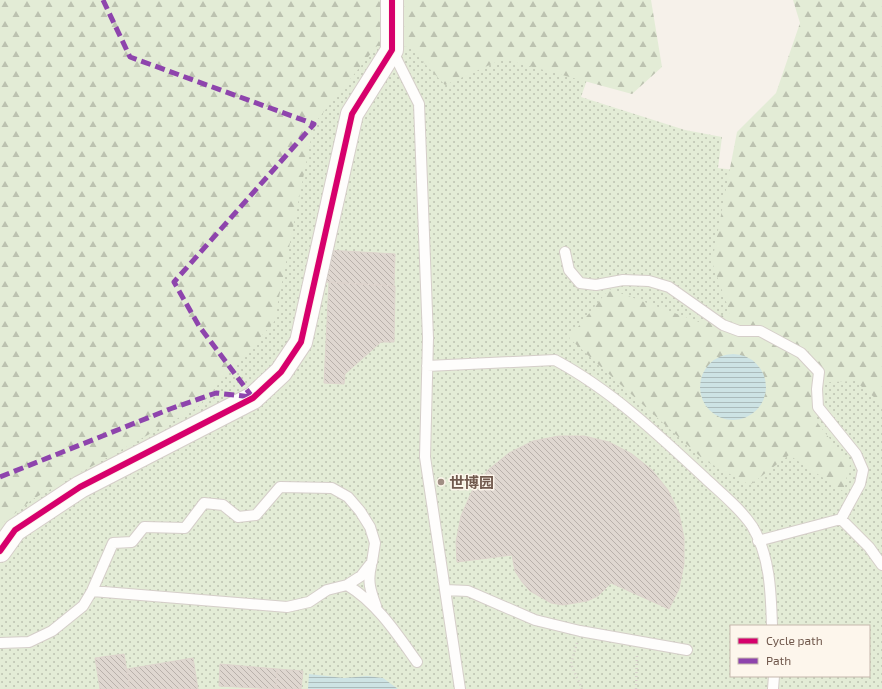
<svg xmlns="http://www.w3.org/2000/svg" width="882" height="689" font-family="'Exo 2','Noto Sans SC',sans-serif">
  <defs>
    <pattern id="grass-dots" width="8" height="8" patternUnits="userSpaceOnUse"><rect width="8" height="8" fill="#e3ecd6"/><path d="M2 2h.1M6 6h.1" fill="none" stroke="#bcc2b0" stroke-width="1.8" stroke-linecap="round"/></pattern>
    <pattern id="forest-firs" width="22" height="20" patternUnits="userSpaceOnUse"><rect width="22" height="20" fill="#e3ecd6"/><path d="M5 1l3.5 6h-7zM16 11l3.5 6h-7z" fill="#bcc2b0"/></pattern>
    <pattern id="water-rules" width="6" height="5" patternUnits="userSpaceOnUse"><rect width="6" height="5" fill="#cde3e4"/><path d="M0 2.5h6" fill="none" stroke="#abbbbb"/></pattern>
    <pattern id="building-back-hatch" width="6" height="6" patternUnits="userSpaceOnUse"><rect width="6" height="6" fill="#dfd7d0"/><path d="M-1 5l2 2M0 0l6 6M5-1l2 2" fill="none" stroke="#b9b1ab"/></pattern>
  </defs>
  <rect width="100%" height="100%" fill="#f6f1ea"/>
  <path fill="url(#grass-dots)" fill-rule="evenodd" d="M331 0 608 20 581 97 685 130 722 137 718 168 882 188V689H0V338ZM731 626H869V676H731Z"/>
  <path fill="url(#forest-firs)" d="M0 0H651L662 67 632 94 503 59 445 85 409 47 377 46 314 124 274 322 198 407 33 499 0 525Z
    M793 0H882V404L855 381 811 383 816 421 850 465 843 491 789 455 750 485 704 460 569 338 609 289 699 322 730 313 712 262 737 132 776 93 800 23Z"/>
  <path fill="url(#water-rules)" d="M700 387a33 33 0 1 1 66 0a33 33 0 1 1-66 0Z
    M309 674 344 678 367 676 383 678 398 689H308Z"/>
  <path fill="url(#building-back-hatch)" stroke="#ded4cd" d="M327 250 395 254 394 286 325 282Z
    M329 282 395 286 394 342H381L345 374 344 384 324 383Z
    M559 436H584L609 442 632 454 652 470 668 490 679 513 684 538V564L679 589 669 609 611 583 598 596 587 601 563 605 551 603 530 591 522 582 515 571 512 555 457 562 456 542 461 516 472 491 488 470 509 453 533 441Z
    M124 654 130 689H100L95 658Z
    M193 658 198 689H130L127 669Z
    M220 664 277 669 276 689 219 686Z
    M277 669 303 671 301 689H276Z"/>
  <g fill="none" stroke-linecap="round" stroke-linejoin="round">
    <g stroke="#d5cec9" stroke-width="12">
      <path id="service" d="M392 50 419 104 428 338 425 457 460 689
        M565 252 569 270 580 283 596 285 623 280 649 281 669 287 723 325 739 331H760L801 353 819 372 817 389 818 407 856 454 863 470 860 484 841 519
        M427 366 555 360C611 390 659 435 705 478 721 493 740 508 752 526 770 555 771 593 772 626
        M758 541 841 519 869 547 882 565
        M371 566C367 582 371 592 376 606
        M347 585C377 603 397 634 417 662
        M445 590 468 591 535 620 580 631 687 650
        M0 643 29 642 52 631 83 606 92 591 113 543 132 542 144 527 185 528 204 503 223 505 238 517 256 515 280 487 332 488 348 497 360 511 370 527 375 543 372 562 361 576 347 585 327 590 309 602 287 607 92 591
        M773 689 774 676"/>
    </g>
    <g stroke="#d5cec9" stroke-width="24">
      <path id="tertiary" d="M0 551 15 530 80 487 253 398 281 372 301 342 352 114 392 50V0"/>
    </g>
    <path stroke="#d7d0cb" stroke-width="2.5" stroke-dasharray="1 3" stroke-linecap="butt" d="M577 643 571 664 582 689
      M636 689 637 654"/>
    <use href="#service" stroke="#fefdfc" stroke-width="10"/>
    <use href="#tertiary" stroke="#fefdfc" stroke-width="22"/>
    <path stroke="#8e44ad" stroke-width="5" stroke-dasharray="10 5" stroke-linecap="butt" d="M103 0 130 57 314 124 174 282 199 326 253 398
      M0 477 170 409 216 393 252 397"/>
    <g stroke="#fdf6ec" stroke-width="8">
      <path id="cycleway" d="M0 551 15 530 80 487 253 398 281 372 301 342 352 114 392 50V0"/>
    </g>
    <use href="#cycleway" stroke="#d6006c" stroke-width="6"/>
  </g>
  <circle fill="#a08e84" stroke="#fdf6ec" stroke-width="1.5" cx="441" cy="482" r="4"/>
  <g text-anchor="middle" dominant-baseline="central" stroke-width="3" stroke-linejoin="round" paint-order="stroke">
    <g font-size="15" font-weight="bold" fill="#71594d" stroke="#fdf6ec" text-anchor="start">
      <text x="449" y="482">世博园</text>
    </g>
  </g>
  <rect x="730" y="625" width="140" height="52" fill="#fdf6ec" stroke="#c5b7ac"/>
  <rect x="738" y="638" width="20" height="6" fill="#d6006c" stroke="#c5b7ac"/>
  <text x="766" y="645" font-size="12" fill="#71594d">Cycle path</text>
  <rect x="738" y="658" width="20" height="6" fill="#8e44ad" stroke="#c5b7ac"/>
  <text x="766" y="665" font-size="12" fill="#71594d">Path</text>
</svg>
